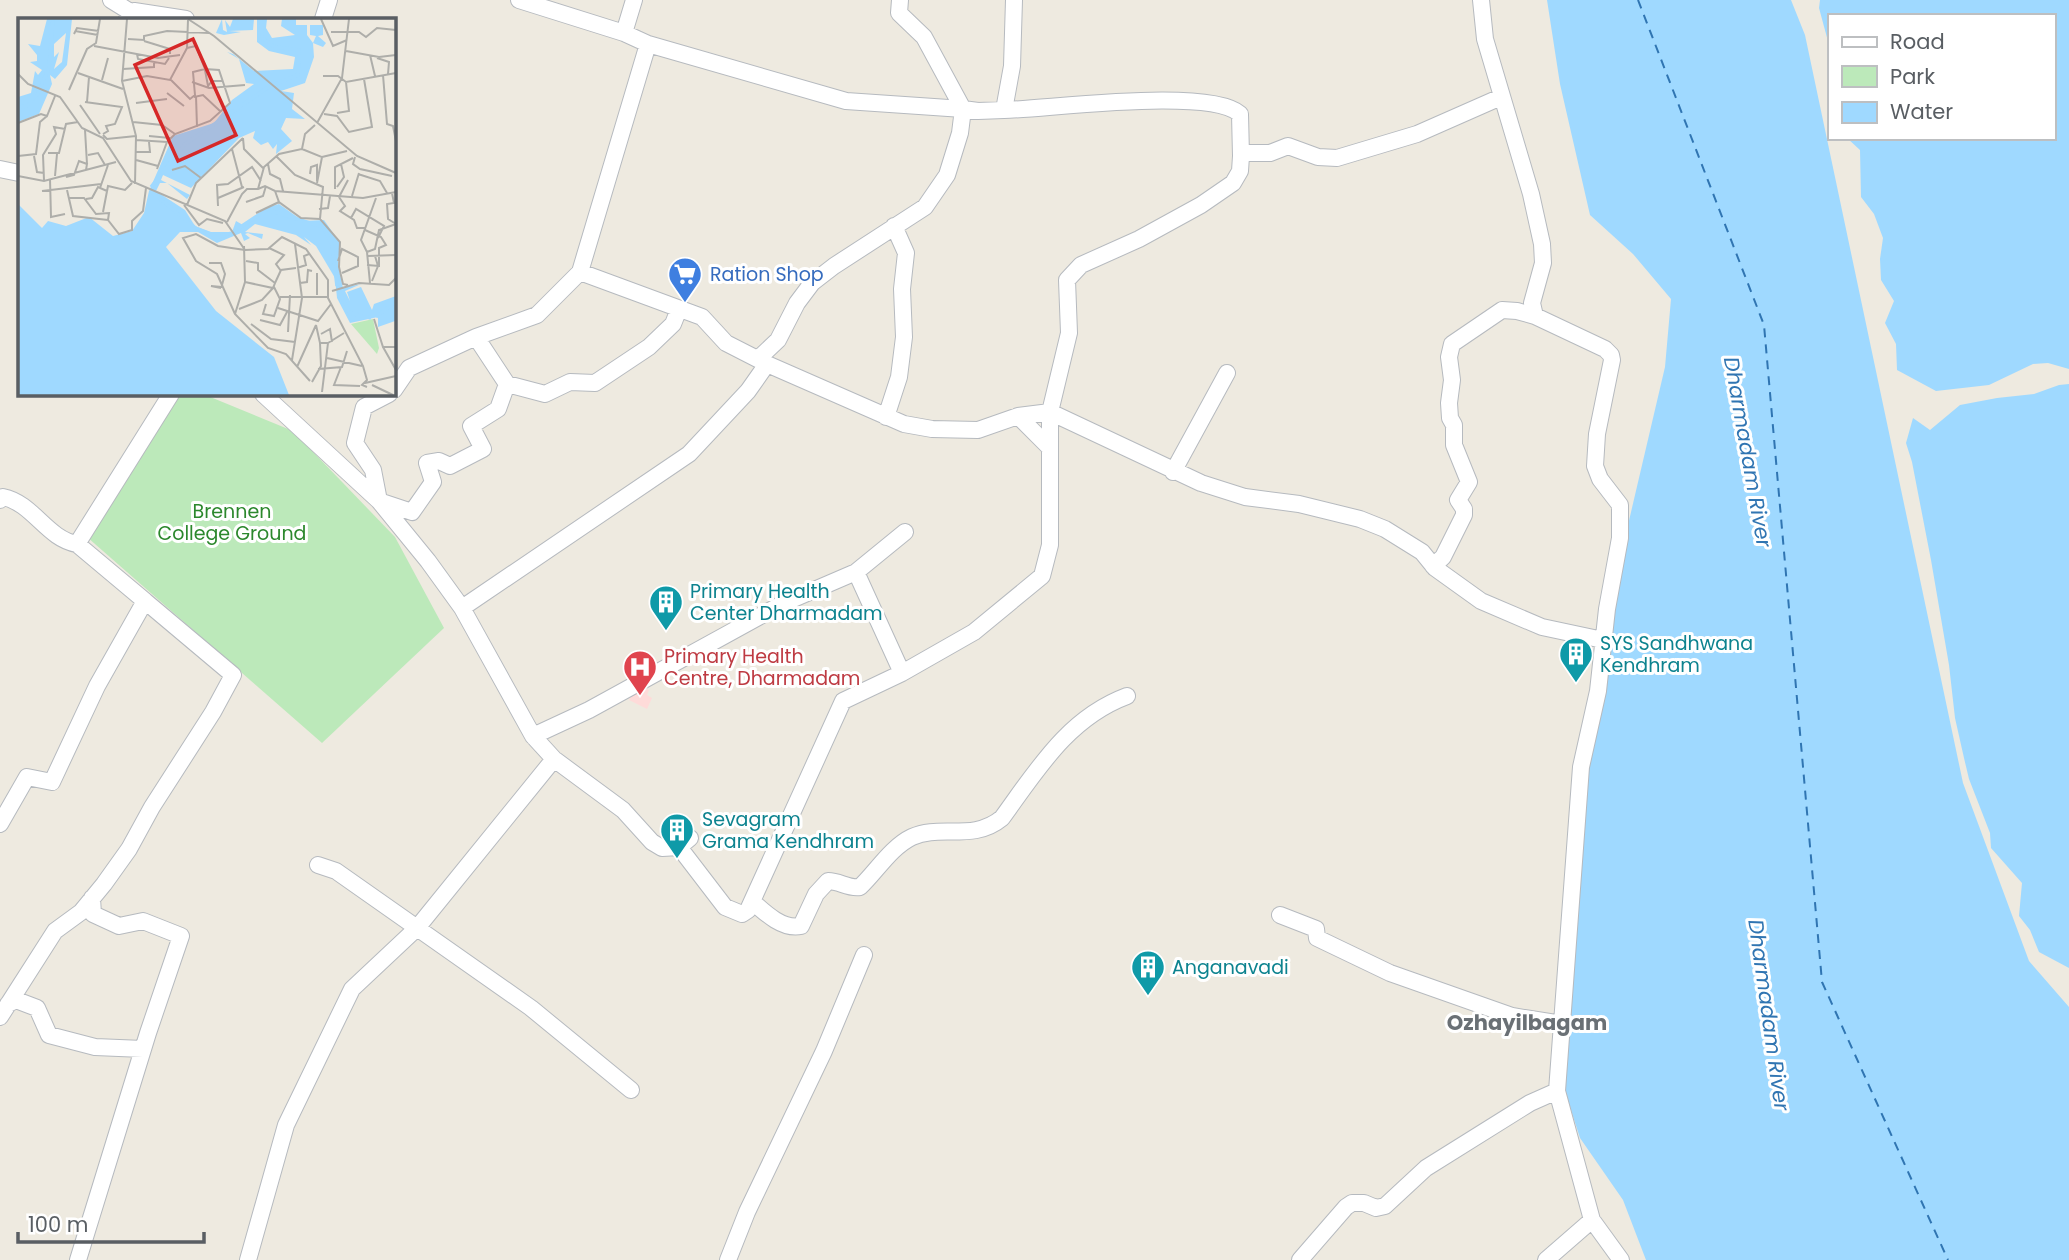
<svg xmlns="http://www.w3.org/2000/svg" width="2069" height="1260" font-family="Poppins,sans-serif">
  <rect width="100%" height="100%" fill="#eeeae0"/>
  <path fill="#fedbd9" d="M639 686 649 690 647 695 652 698 647 709 629 700 633 691Z"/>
  <path fill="#bce9ba" d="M180 394H203L293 431 395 537 444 628 322 743 87 537Z"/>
  <path fill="#9fd9ff" d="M1547 0H1791L1805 35 1963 783 2029 961 2069 1007V1260H1646L1623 1200 1580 1138 1562 1082 1580 839 1591 752 1624 542 1665 367 1671 299 1633 254 1590 215 1560 84Z
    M1820 0H2069V369L2048 363 2033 364 1989 385 1936 391 1897 370 1896 344 1885 323 1894 301 1881 280 1880 259 1883 238 1874 214 1861 197 1860 150 1847 138H2053V16H1829V45L1819 8Z
    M2069 384V968L2039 952 2030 930 2019 916 2022 883 1991 848 1990 833 1969 779 1964 758 1955 718 1949 665 1931 560 1912 462 1906 443 1913 418 1930 430 1960 405 1997 398 2034 394 2059 385Z"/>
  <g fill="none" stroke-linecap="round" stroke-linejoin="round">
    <path stroke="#3075b2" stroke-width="2" stroke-dasharray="9 7" stroke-linecap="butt" d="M1638 0 1764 325 1822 982 1948 1260"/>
    <g stroke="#b6babf" stroke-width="18">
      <path id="minor" d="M111 0 132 13
        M519 0 624 33 634 0
        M1481 0 1485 39 1531 194 1542 244 1543 263 1532 303 1535 316 1605 349 1611 355 1612 360 1597 434 1595 466 1600 479 1620 505V538L1607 609 1598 691 1581 767 1557 1091 1592 1220 1621 1260
        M127 19 134 11 186 19
        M323 19 329 0
        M648 44 846 101 963 109 924 37 899 13 900 0
        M1004 110C1050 109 1209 87 1240 114L1241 156
        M0 169 19 173
        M476 337 537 315 580 272
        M758 359 778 340 797 303 812 283 834 266 925 207 947 175 960 133 963 109 978 111 1004 110 1012 66 1014 0
        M394 390 409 368 476 337 507 384
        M389 394 364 407 355 443 373 470 379 501 412 512 433 482 427 463 439 461 450 466 483 449 471 426 498 409 507 384 545 394 570 382 595 383 649 347 673 324 679 309
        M1018 416 1050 412 1201 483 1245 497 1299 504 1360 519 1385 529 1422 552 1435 568 1481 601 1542 627 1603 640
        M886 417 899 377 904 337 902 289 906 253 894 226
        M1050 448V412L1069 333 1067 280 1081 265 1139 239 1201 205 1233 183 1240 171 1241 156 1248 153H1270L1288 146 1318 157 1337 158 1417 134 1501 97
        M1173 472 1227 373
        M0 500 3 497C33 503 47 539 77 544
        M1433 566 1443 557 1464 515V509L1458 500 1469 482 1454 445V425L1450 418 1449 403 1452 380 1449 357 1452 344 1502 310 1517 311 1535 316
        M856 572 905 532
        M462 608 689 454 748 391 767 364
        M533 736 589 710 784 603 856 572 902 673 974 632 1042 576 1050 545V448L1018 416 978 430 932 429 904 424 767 364 726 343 702 317 580 272 648 44 624 33
        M554 759 623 810 652 842 662 848 679 847 690 838
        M0 824 27 777 52 782 97 686 145 601 77 544 171 394
        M679 847 725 907 742 914 748 910 843 701 902 673
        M318 865 336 871 531 1008 631 1090
        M753 902C765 913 783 930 801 926L816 894 828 881C840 881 848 889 860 887 876 872 891 847 912 837 940 824 973 842 1002 818 1037 770 1068 718 1127 696
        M1280 915 1316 929 1317 938 1390 973 1512 1016 1562 1024
        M8 1004 16 1000 37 1008 49 1035 95 1047 143 1049
        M0 1017 55 931 81 912 104 884 129 849 152 807 213 712 233 675 145 601
        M78 1260 148 1033 181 936 143 921 119 926 93 914 92 898
        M248 1260 286 1125 352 989 417 928 554 759 533 736 462 608 428 561 379 501 263 394
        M728 1260 747 1212 824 1051 864 955
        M1300 1260 1346 1207 1352 1203H1364L1376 1208 1385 1206 1426 1168 1530 1103 1557 1091
        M1546 1260 1592 1220"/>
    </g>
    <use href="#minor" stroke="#fff" stroke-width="16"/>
  </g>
  <defs>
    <g id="supermarket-pin" transform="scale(1.75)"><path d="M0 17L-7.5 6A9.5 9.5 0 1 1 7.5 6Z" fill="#3f7fe0" stroke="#fff"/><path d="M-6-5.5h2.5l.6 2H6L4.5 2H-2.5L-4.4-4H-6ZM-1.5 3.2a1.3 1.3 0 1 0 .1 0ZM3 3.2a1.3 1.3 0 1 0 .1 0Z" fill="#fff"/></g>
    <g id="building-pin" transform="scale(1.75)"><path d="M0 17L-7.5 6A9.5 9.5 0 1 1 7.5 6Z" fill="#0f9aa8" stroke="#fff"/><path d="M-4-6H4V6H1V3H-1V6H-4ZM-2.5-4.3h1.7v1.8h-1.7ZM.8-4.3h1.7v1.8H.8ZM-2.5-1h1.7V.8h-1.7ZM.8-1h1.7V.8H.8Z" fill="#fff"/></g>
    <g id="hospital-pin" transform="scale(1.75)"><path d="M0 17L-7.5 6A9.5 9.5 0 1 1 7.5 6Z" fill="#e0444e" stroke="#fff"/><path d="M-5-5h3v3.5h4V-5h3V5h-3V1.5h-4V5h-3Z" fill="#fff"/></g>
  </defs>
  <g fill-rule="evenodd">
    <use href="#supermarket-pin" x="685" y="274"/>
    <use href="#building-pin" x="666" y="602"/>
    <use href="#building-pin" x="1576" y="654"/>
    <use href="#hospital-pin" x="640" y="667"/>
    <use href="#building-pin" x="677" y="830"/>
    <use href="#building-pin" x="1148" y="967"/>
  </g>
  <g text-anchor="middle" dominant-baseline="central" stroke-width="6" stroke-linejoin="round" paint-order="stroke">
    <g font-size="19" fill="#366cbe" stroke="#fff" text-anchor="start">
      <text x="710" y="274">Ration Shop</text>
    </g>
    <g font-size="19" fill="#2c882d" stroke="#fff">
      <text x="232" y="511">Brennen<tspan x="232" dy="22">College Ground</tspan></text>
    </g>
    <g font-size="19" fill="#0d838f" stroke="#fff" text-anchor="start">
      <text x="690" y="591">Primary Health<tspan x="690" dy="22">Center Dharmadam</tspan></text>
      <text x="1600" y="643">SYS Sandhwana<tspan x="1600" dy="22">Kendhram</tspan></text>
      <text x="702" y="819">Sevagram<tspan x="702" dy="22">Grama Kendhram</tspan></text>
      <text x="1172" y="967">Anganavadi</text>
    </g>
    <g font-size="19" fill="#be3a42" stroke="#fff" text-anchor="start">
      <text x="664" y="656">Primary Health<tspan x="664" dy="22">Centre, Dharmadam</tspan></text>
    </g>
    <g font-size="21" font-style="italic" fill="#3075b2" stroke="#fff">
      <text transform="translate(1748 452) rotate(80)">Dharmadam River</text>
      <text transform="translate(1769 1015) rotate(82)">Dharmadam River</text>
    </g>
    <g font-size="21" font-weight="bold" fill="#6a7075" stroke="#fff">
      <text x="1527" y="1022">Ozhayilbagam</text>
    </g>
  </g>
  <g transform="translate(18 18)">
    <rect width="378" height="378" fill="#eeeae0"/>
    <path d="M355 301 361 330 359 336 333 306Z" fill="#bce9ba"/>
    <path d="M29 1H54L49 47 37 61 32 57 34 66 21 96 0 104V79L13 75 17 53 20 57 24 52 12 44 19 43V37L10 26 22 28ZM48 15 44 44 36 51 41 34 36 39V26ZM204 1 205 12 209 14 207 2 212 9 215 1H236L235 12 211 13 223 14 206 17 198 15ZM239 1H249L248 10 254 20 277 17 263 8 264 1H278V7H289V17L295 25 298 18 292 17V7H305V17L300 18 308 25 305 29 295 25 296 39 287 65 263 73 276 75 274 91 287 101 268 100 263 111 274 123 258 136 259 126 255 131 250 124 243 127 235 120 237 113 221 120 173 170 145 157 143 162 172 177 169 181 149 165H142L138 173 167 192 177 208 193 214H214L218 203 225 207 247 190 261 186 285 203 306 202 322 225 320 247 325 270 343 266 327 273 332 283 329 274 343 269 354 292 356 286 378 278 377 303 360 309V299L332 305 319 280 317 260 298 228 286 219 293 227 278 217 237 206 227 214 245 216 244 221 230 215 227 216 232 220 226 223 223 215 199 225 180 214H162L148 229 198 293 256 339 271 377H0V186L24 210 30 203 48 208 71 199 95 218 114 213 126 195 131 173 155 118 196 105 214 82 236 66 228 65 221 41 209 34 215 36 236 53 275 51 277 39 251 33 239 24Z" fill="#9fd9ff" fill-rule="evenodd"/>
    <path fill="none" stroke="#9fd9ff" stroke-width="3.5" d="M243 1 244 20 257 29 281 32 280 57 257 66M0 88 8 89 19 77 31 50 35 1M133 169 167 126 252 68M132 173 179 211 200 219 214 215M250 192 305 209 314 227 319 268M218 212 242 196M321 273 332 295 353 300M358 299 378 283"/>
    <path fill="none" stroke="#aeaeaa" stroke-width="2" d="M109 1 104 63 118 118 117 166M170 1 196 18 339 138 378 155M303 1 315 28 329 22M57 13 80 17M313 14H341L348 19 359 10 378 12M56 16 59 10 81 13M110 21 126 22V18L149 13 191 15M126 23 152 31V36M76 28 140 40 162 37M328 33 361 39 378 37M119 36 120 41 147 46 151 40M352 37 357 58M359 40 371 44 370 56M105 51 136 49V44M187 52 190 68 194 63H205M60 55 105 71M0 56 10 66 42 79 64 110 85 120 113 163 207 203 227 232M365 57 369 106 375 108 378 123M305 58H320L328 64 378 55M152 61 172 81 177 77 175 54 187 51M84 62 90 40M104 63 129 58 152 62 169 30M174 64 191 70 227 67M51 72 69 31 78 25 82 1M149 75 166 88M178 78 179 109M176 79 185 77 202 93M67 84 104 89 97 106 88 108 90 113 85 116M69 84 71 59M118 85 149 81M62 87 82 116M319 95 331 93 328 64M306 96 319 98 331 114 354 109 346 61M115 104 144 107 157 116M0 105 23 96 29 98 37 78M299 105 324 60 331 1M67 112 69 146M85 117 89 121 118 118M131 118 152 120M225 120 226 131 245 150M118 122 149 124 157 116 192 103 212 85 201 52 187 51 178 28 169 30 170 2M214 131 224 169M284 131 304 139 299 165M118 134H132L131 124M30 135H41L48 106 60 104M70 137 80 135 87 147M0 138 18 136 22 104 29 98M16 138 19 154 26 155M258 138 277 157 305 169 302 201 322 224 321 249 325 266 330 267M304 139 329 133M337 139 335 146 342 151 374 158M118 142 140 148M250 146 252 156 262 161 265 173M139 151 149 124M154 152 167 148 183 160M292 156 293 149 299 147V163M340 156 362 163 369 175M0 158 26 163 98 144M37 158 39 136M48 159 56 157 61 143 69 146 68 152M32 161 33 199 47 196M26 162 25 137 38 116 36 109 47 111M330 162 321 179 327 188 322 193 336 202 339 210H347M319 169 326 159 323 146M82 170 90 147M240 171 247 168 257 173 345 180 378 174M317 171V149L335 140M49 172 55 198 90 202M24 173 83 166M257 173 261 184 283 200 302 201M374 175 376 185 369 186 370 201 378 206M334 178 341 155M50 180H66L78 196 91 195 90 202 101 216 114 212V203L125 193 128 170M200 180 226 169M68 181 74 180 80 169 89 173M228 184 245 178 248 168M166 187 181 207 189 201 205 205M169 187 178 165 225 120M200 188 199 167 210 166 234 149 243 163M301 191 310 190 312 178M85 194 90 168 107 172 114 165M238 195 261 184M333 200 338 191 366 208 360 220M209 204 224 176 229 171H240L246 149 261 136 284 131 287 116 297 107M347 212 363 219 368 227 361 230V248L349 247M226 228 227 264 217 296 250 330 268 336 292 363M251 230 266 237 258 246 263 253M227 232 250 231 264 219 288 231 310 262V280L345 348 349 362 344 367 349 369M349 234 343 222 358 180M350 238 378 237M320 243 324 231 340 239V248L324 255M191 245H203L207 256 204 267M279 250 288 247 286 238 291 236M354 263 360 248 357 238M227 264 255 270 257 265 240 252V245L228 243M257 265 263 252 278 250M282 265 289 264 290 252 294 253M352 265 349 234 357 231 361 212 378 206M203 270 193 268 204 269M314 273 341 265 371 267 378 260M299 277V255M262 279H310M248 286 245 296 256 298 262 281 256 269M260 290 300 303 313 286M221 291 244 282 255 270M217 296 199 256 178 243 165 220 178 216 200 228 227 232M356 301 365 329H378M242 302 262 307 269 294M233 306 253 321 277 324M298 307 302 325H310M270 314 272 277M303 316 312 311 314 324M365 329 378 352M309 340 344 348M274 342 284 280 277 226M279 349 298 307M323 349 316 367 342 368M300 351 324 349 329 333M294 364 303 348 302 325M347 365 378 358M354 367 375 377M304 374 310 325 326 315"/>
    <path fill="#d62828" fill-opacity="0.15" stroke="#d62828" stroke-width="3.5" d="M175 21 218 117 160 143 117 47Z"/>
    <rect width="378" height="378" fill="none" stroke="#595e63" stroke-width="3.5"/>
  </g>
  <rect x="1828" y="14" width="228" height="126" fill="#ffffff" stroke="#bdbfc1" stroke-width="2"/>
  <rect x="1842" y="37" width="35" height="10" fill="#ffffff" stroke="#bdbfc1" stroke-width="2"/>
  <text x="1890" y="49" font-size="21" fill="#595e63">Road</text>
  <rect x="1842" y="66" width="35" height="21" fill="#bce9ba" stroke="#bdbfc1" stroke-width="2"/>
  <text x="1890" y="84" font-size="21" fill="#595e63">Park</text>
  <rect x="1842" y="102" width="35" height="21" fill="#9fd9ff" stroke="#bdbfc1" stroke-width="2"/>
  <text x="1890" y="119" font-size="21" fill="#595e63">Water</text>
  <path d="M18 1232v10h186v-10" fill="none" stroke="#595e63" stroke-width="3.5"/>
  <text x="28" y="1232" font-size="21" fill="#595e63" stroke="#ffffff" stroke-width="5" paint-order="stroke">100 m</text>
</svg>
